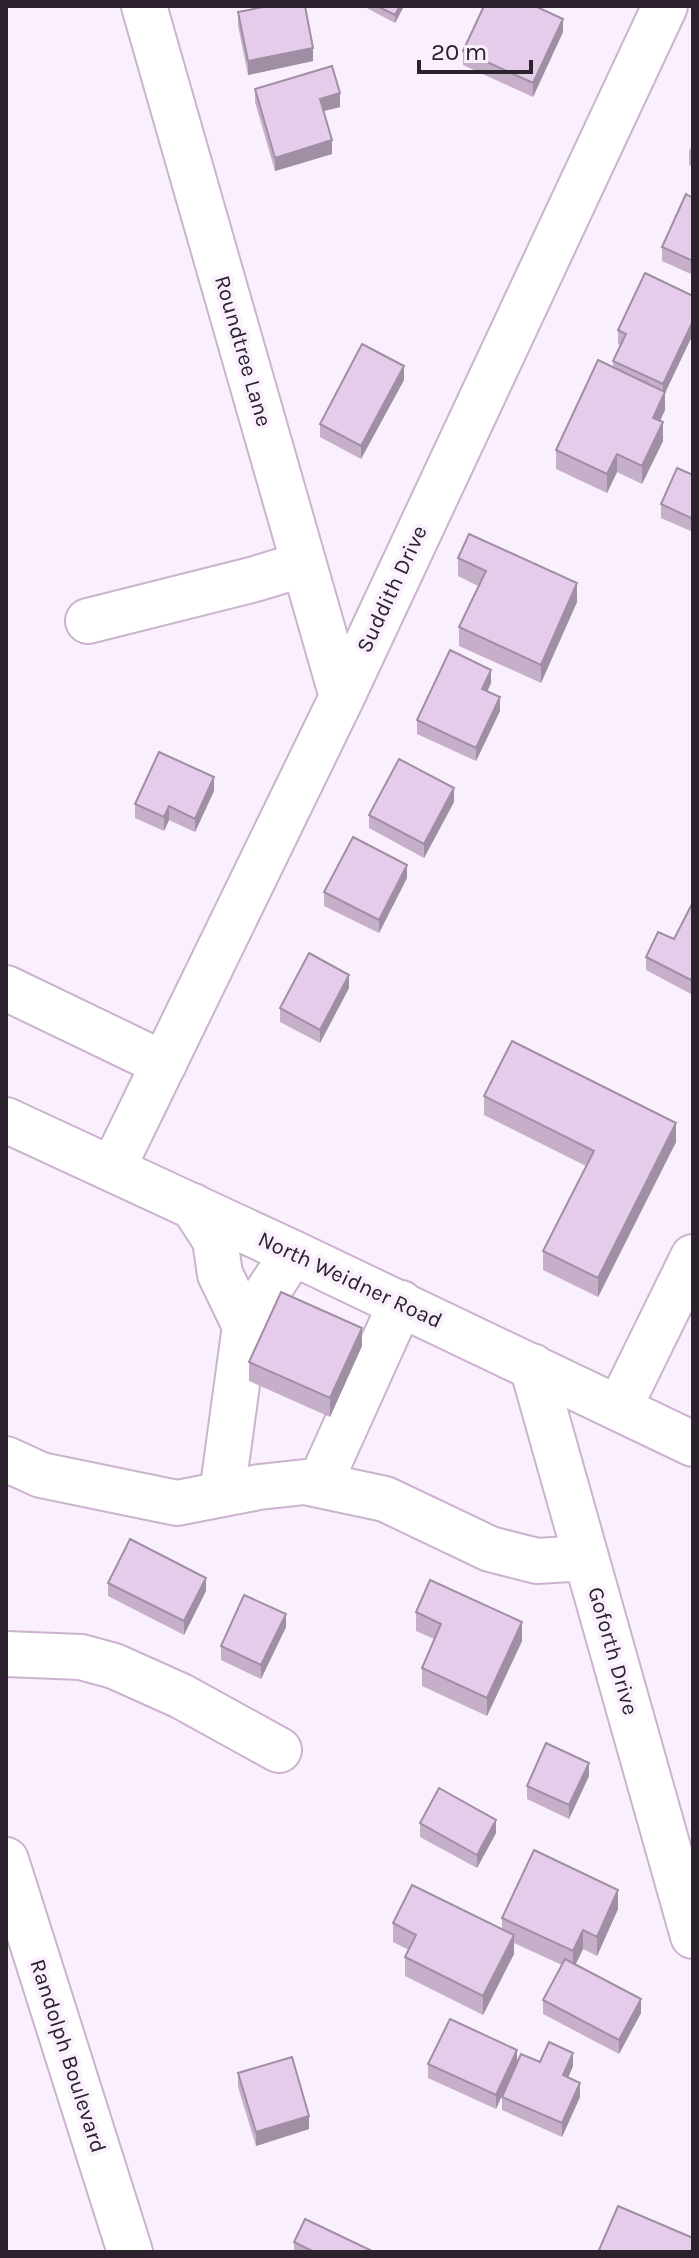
<svg xmlns="http://www.w3.org/2000/svg" width="699" height="2258" font-family="Karla,sans-serif">
  <rect width="100%" height="100%" fill="#faeffc"/>
  <g fill="none" stroke-linecap="round" stroke-linejoin="round">
    <g stroke="#cbb3cf" stroke-width="48">
      <path id="minor" d="M144 6 342 697
        M88 621 255 579 304 564
        M6 988 164 1064
        M113 1168 342 697 665 6
        M193 1206 215 1240 220 1274 245 1326 222 1494
        M245 1326 293 1253
        M532 1366 693 1936
        M619 1408 693 1257
        M6 1459 41 1475 177 1503 259 1487 305 1482 385 1499 490 1549 537 1561 586 1558
        M319 1485 401 1303
        M6 1654 81 1657 114 1666 181 1696 279 1750"/>
    </g>
    <g stroke="#cbb3cf" stroke-width="48">
      <path id="major" d="M6 1120 293 1253 693 1444
        M6 1860 130 2252"/>
    </g>
    <use href="#minor" stroke="#fff" stroke-width="44"/>
    <use href="#major" stroke="#fff" stroke-width="44"/>
  </g>
  <path fill="#c5afc9" d="M363 6H404L395 23Z
    M238 12 313 61 248 75 238 26Z
    M563 32 533 97 463 65V51Z
    M255 89 340 107 324 111 332 154 275 171 255 102Z
    M693 143V167L689 165V151Z
    M693 198V275L662 261V247Z
    M693 296V334L665 393V410L660 421 663 441 642 484 617 472 607 493 556 469V450L613 367V361L620 345 618 344V330Z
    M404 380 361 459 320 437V424Z
    M693 475V532L661 518V504Z
    M458 558 577 602 541 683 459 646V627L478 586 458 576Z
    M491 683 487 691 500 711 476 761 417 734V720Z
    M214 791 195 832 169 820 164 831 135 818V804Z
    M454 802 424 858 369 828V815Z
    M407 878 379 933 324 906V892Z
    M693 902V995L646 970V957L674 939Z
    M349 988 320 1043 280 1022V1008Z
    M484 1096 676 1142 598 1297 543 1270V1251L586 1166 484 1115Z
    M362 1346 330 1417 249 1381V1362Z
    M108 1583 206 1591 184 1635 108 1596Z
    M416 1612 522 1641 487 1716 422 1686V1668L434 1639 416 1631Z
    M286 1627 261 1679 221 1660V1646Z
    M589 1776 569 1819 527 1799V1786Z
    M420 1823 496 1833 477 1868 420 1837Z
    M618 1909 597 1956 583 1949 575 1965 641 2013 619 2054 543 2014V2000L562 1965 514 1943V1954L483 2015 405 1976V1957L409 1950 393 1942V1923L502 1929V1918Z
    M517 2050 496 2109 428 2078V2064Z
    M540 2062 573 2066 568 2078 580 2097 562 2137 502 2110V2097Z
    M238 2073 309 2129 256 2146 238 2087Z
    M294 2242 370 2252H294Z"/>
  <path fill="#a08fa4" d="M400 6H404L395 23V15Z
    M563 19V32L533 97V83Z
    M313 48V61L248 75V61Z
    M340 93V107L320 112V99Z
    M332 140V154L275 171V158Z
    M693 321V334L665 393V410L653 436V418L663 397V384Z
    M404 366V380L361 459V446Z
    M663 422V441L642 484V466Z
    M617 454V472L607 493V474Z
    M577 583V602L541 683V665Z
    M491 670V683L482 703V689Z
    M500 697V711L476 761V748Z
    M214 777V791L195 832V819Z
    M454 788V802L424 858V844Z
    M169 806V820L164 831V817Z
    M407 865V878L379 933V920Z
    M349 975V988L320 1043V1030Z
    M676 1123V1142L598 1297V1278Z
    M362 1328V1346L330 1417V1398Z
    M206 1578V1591L184 1635V1621Z
    M286 1614V1627L261 1679V1665Z
    M522 1622V1641L487 1716V1698Z
    M589 1763V1776L569 1819V1805Z
    M496 1820V1833L477 1868V1855Z
    M618 1890V1909L597 1956V1937Z
    M583 1930V1949L573 1970V1951Z
    M514 1935V1954L483 2015V1996Z
    M641 1999V2013L619 2054V2040Z
    M517 2050V2063L496 2109V2095Z
    M573 2053V2066L563 2089V2075Z
    M580 2083V2097L562 2137V2123Z
    M309 2116V2129L256 2146V2132Z"/>
  <path fill="#e5ccea" stroke="#a08fa4" stroke-width="2" d="M268 6H305L313 48 248 61 238 12Z
    M377 6H400L395 15Z
    M484 6H535L563 19 533 83 463 51Z
    M332 66 340 93 320 99 332 140 275 158 255 89Z
    M686 194 693 198V261L662 247Z
    M645 273 693 296V321L663 384 613 361 626 334 618 330Z
    M362 344 404 366 361 446 320 424Z
    M598 360 665 392 653 418 663 422 642 466 617 454 607 474 556 450Z
    M677 468 693 475V519L661 504Z
    M469 534 577 583 541 665 459 627 486 571 458 558Z
    M450 650 491 670 482 689 500 697 476 748 417 720Z
    M159 752 214 777 195 819 169 806 164 817 135 804Z
    M399 759 454 788 424 844 369 815Z
    M353 837 407 865 379 920 324 892Z
    M693 902V981L646 957 658 932 674 939Z
    M309 953 349 975 320 1030 280 1008Z
    M512 1041 676 1123 598 1278 543 1251 594 1151 484 1096Z
    M281 1292 362 1328 330 1398 249 1362Z
    M130 1539 206 1578 184 1621 108 1583Z
    M430 1580 522 1622 487 1698 422 1668 441 1624 416 1612Z
    M244 1595 286 1614 261 1665 221 1646Z
    M546 1743 589 1763 569 1805 527 1786Z
    M439 1788 496 1820 477 1855 420 1823Z
    M534 1850 618 1890 597 1937 583 1930 573 1951 502 1918Z
    M412 1885 514 1935 483 1996 405 1957 416 1935 393 1923Z
    M565 1959 641 1999 619 2040 543 2000Z
    M450 2019 517 2050 496 2095 428 2064Z
    M549 2042 573 2053 563 2075 580 2083 562 2123 502 2097 521 2054 540 2062Z
    M292 2057 309 2116 256 2132 238 2073Z
    M618 2206 693 2238V2252H603L599 2250Z
    M305 2219 370 2250 369 2252H314L294 2242Z"/>
  <g text-anchor="middle" dominant-baseline="central" stroke-width="8" stroke-linejoin="round" paint-order="stroke">
    <g font-size="22" fill="#2b222d" stroke="#faeffc">
      <text transform="translate(243 351) rotate(74)">Roundtree Lane</text>
      <text transform="translate(392 589) rotate(-65)">Suddith Drive</text>
      <text transform="translate(350 1280) rotate(25)">North Weidner Road</text>
      <text transform="translate(613 1651) rotate(74)">Goforth Drive</text>
      <text transform="translate(68 2056) rotate(72)">Randolph Boulevard</text>
    </g>
  </g>
  <rect width="699" height="2258" fill="none" stroke="#2b222d" stroke-width="16"/>
  <path d="M419 60v12h112v-12" fill="none" stroke="#2b222d" stroke-width="4"/>
  <text x="431" y="60" font-size="24" fill="#2b222d" stroke="#faeffc" stroke-width="6" paint-order="stroke">20 m</text>
</svg>
